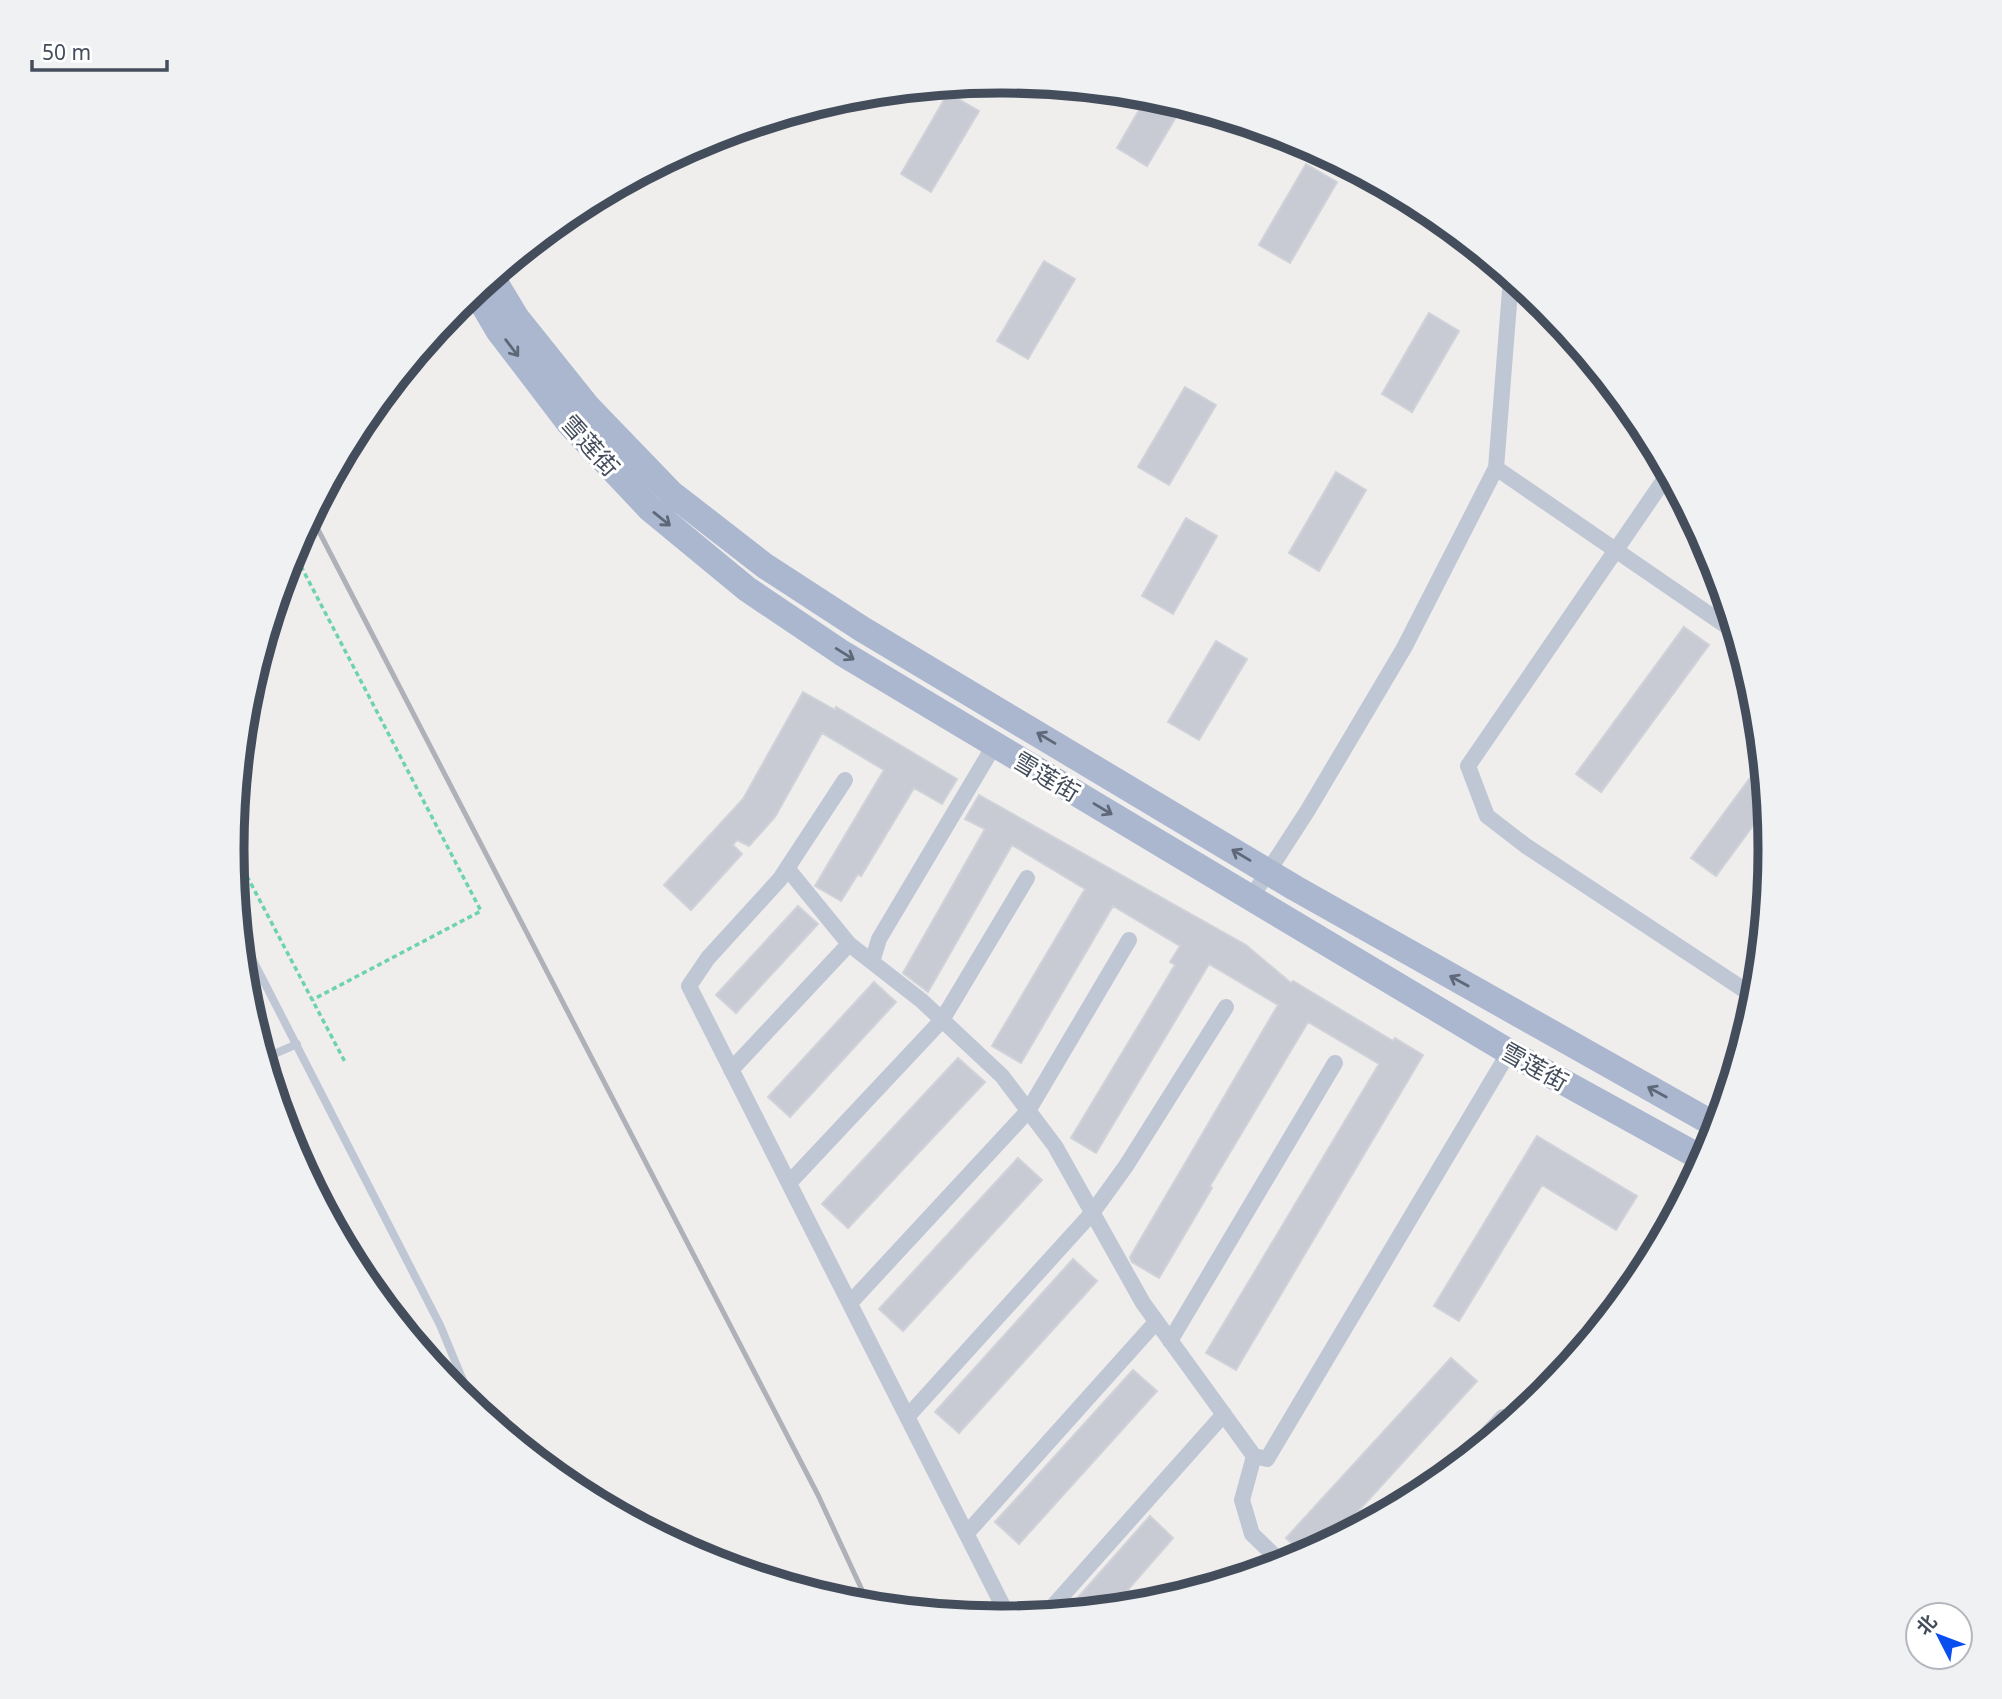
<svg xmlns="http://www.w3.org/2000/svg" width="2002" height="1699" font-family="'Noto Sans','Noto Sans SC',sans-serif">
  <rect width="100%" height="100%" fill="#f0eded"/>
  <path fill="#c8cbd3" stroke="#d0d2d9" stroke-width="2" d="M948 93 979 111 931 192 901 174Z
    M1148 95 1183 105 1147 166 1117 148Z
    M1306 164 1337 182 1290 263 1259 245Z
    M1044 261 1075 279 1028 359 997 341Z
    M1429 313 1459 331 1412 412 1382 394Z
    M1185 387 1216 405 1169 485 1138 467Z
    M1336 472 1366 490 1319 571 1289 553Z
    M1186 518 1217 536 1173 614 1142 596Z
    M1684 627 1709 645 1601 792 1576 774Z
    M1216 641 1247 659 1199 740 1168 722Z
    M803 692 835 710 836 707 957 779 942 804 914 788 861 876 858 874 841 901 815 886 884 770 822 733 775 817 749 846 737 840 733 845 742 854 691 910 664 885 743 799Z
    M1761 763 1766 808 1716 876 1691 858Z
    M979 795 1246 945 1291 983 1293 981 1393 1041 1395 1038 1423 1055 1236 1370 1206 1353 1379 1064 1308 1022 1210 1186 1212 1188 1159 1278 1132 1262 1130 1257 1278 1005 1209 964 1096 1153 1071 1138 1175 965 1170 962 1180 946 1113 906 1021 1063 992 1046 1085 889 1012 845 928 992 903 973 985 829 965 819Z
    M798 906 818 924 736 1013 716 995Z
    M874 982 896 1002 790 1117 768 1097Z
    M958 1058 985 1082 848 1228 822 1204Z
    M1537 1136 1637 1196 1616 1230 1542 1185 1459 1321 1434 1306Z
    M1018 1158 1042 1180 903 1331 879 1309Z
    M1073 1259 1097 1281 959 1433 935 1412Z
    M1451 1358 1477 1381 1330 1542 1304 1555 1286 1538Z
    M1133 1370 1157 1391 1019 1544 995 1522Z
    M1150 1516 1173 1538 1112 1608 1065 1612Z"/>
  <g fill="none" stroke-linecap="round" stroke-linejoin="round">
    <path stroke="#6cd3ae" stroke-width="3.5" stroke-dasharray="5 3.5" stroke-linecap="butt" d="M293 551 481 911 312 1000
      M239 861 345 1062"/>
    <path stroke="#bfc7d4" stroke-width="8" d="M241 937 440 1325 474 1407
      M265 1058 297 1044"/>
    <path stroke="#bfc7d4" stroke-width="16" d="M1496 468 1735 632
      M1668 474 1468 766 1487 816 1526 846 1755 997
      M845 780 780 879 708 958 689 986 1009 1618
      M787 868 849 944 922 1001 1002 1076 1055 1146 1143 1303 1254 1456 1267 1459 1509 1052
      M1251 898 1308 810 1404 648 1496 468 1511 278
      M872 962 879 939 995 744
      M731 1070 849 944
      M789 1183 942 1020 1027 878
      M850 1303 1028 1111 1129 940
      M1170 1341 1335 1063
      M908 1416 1092 1213 1126 1166 1226 1007
      M1254 1456 1242 1500 1252 1534 1283 1564
      M1461 1462 1503 1417
      M967 1533 1156 1322
      M1046 1614 1224 1414"/>
    <path stroke="#aab7cf" stroke-width="26" d="M492 277 516 317 588 407 671 493 765 566 862 629 1295 888 1717 1126
      M475 291 498 330 569 423 650 509 747 589 842 653 1278 914 1509 1052 1703 1159"/>
    <path stroke="#aeb1b8" stroke-width="5" d="M311 516 818 1495 869 1605"/>
  </g>
  <defs><path id="oneway-shaft" d="M-6 0H5M1.5-3L5.5 0L1.5 3" fill="none" stroke-width="1.6" stroke-linecap="round" stroke-linejoin="round" transform="scale(1.75)"/></defs>
  <g stroke="#5e6879">
    <use href="#oneway-shaft" transform="translate(512 348) rotate(53)"/>
    <use href="#oneway-shaft" transform="translate(662 519) rotate(39)"/>
    <use href="#oneway-shaft" transform="translate(845 654) rotate(32)"/>
    <use href="#oneway-shaft" transform="translate(1046 738) rotate(-149)"/>
    <use href="#oneway-shaft" transform="translate(1103 809) rotate(31)"/>
    <use href="#oneway-shaft" transform="translate(1241 855) rotate(-149)"/>
    <use href="#oneway-shaft" transform="translate(1459 981) rotate(-151)"/>
    <use href="#oneway-shaft" transform="translate(1657 1092) rotate(-151)"/>
  </g>
  <g text-anchor="middle" dominant-baseline="central" stroke-width="6" stroke-linejoin="round" paint-order="stroke">
    <g font-size="24" fill="#444d5c" stroke="#fff">
      <text transform="translate(591 445) rotate(48)">雪莲街</text>
      <text transform="translate(1047 776) rotate(31)">雪莲街</text>
      <text transform="translate(1535 1066) rotate(29)">雪莲街</text>
    </g>
  </g>
  <path d="M0 0H2002V1699H0ZM1000 93H1002A756 756 0 0 1 1758 849V850A756 756 0 0 1 1002 1606H1000A756 756 0 0 1 244 850V849A756 756 0 0 1 1000 93Z" fill="#f0f1f2" fill-rule="evenodd"/>
  <path fill="none" stroke="#444d5c" stroke-width="9" d="M1000 93H1002A756 756 0 0 1 1758 849V850A756 756 0 0 1 1002 1606H1000A756 756 0 0 1 244 850V849A756 756 0 0 1 1000 93Z"/>
  <g transform="translate(1939 1636) rotate(312)"><circle r="33" fill="#ffffff" stroke="#b4b8be" stroke-width="2"/>
  <path d="M0-5L12 26L0 18L-12 26Z" fill="#094eee"/>
  <text y="-10" font-size="19" font-weight="bold" text-anchor="middle" fill="#444d5c">北</text>
  </g>
  <path d="M32 60v10h135v-10" fill="none" stroke="#444d5c" stroke-width="3.5"/>
  <text x="42" y="60" font-size="21" fill="#444d5c" stroke="#ffffff" stroke-width="5" paint-order="stroke">50 m</text>
</svg>
